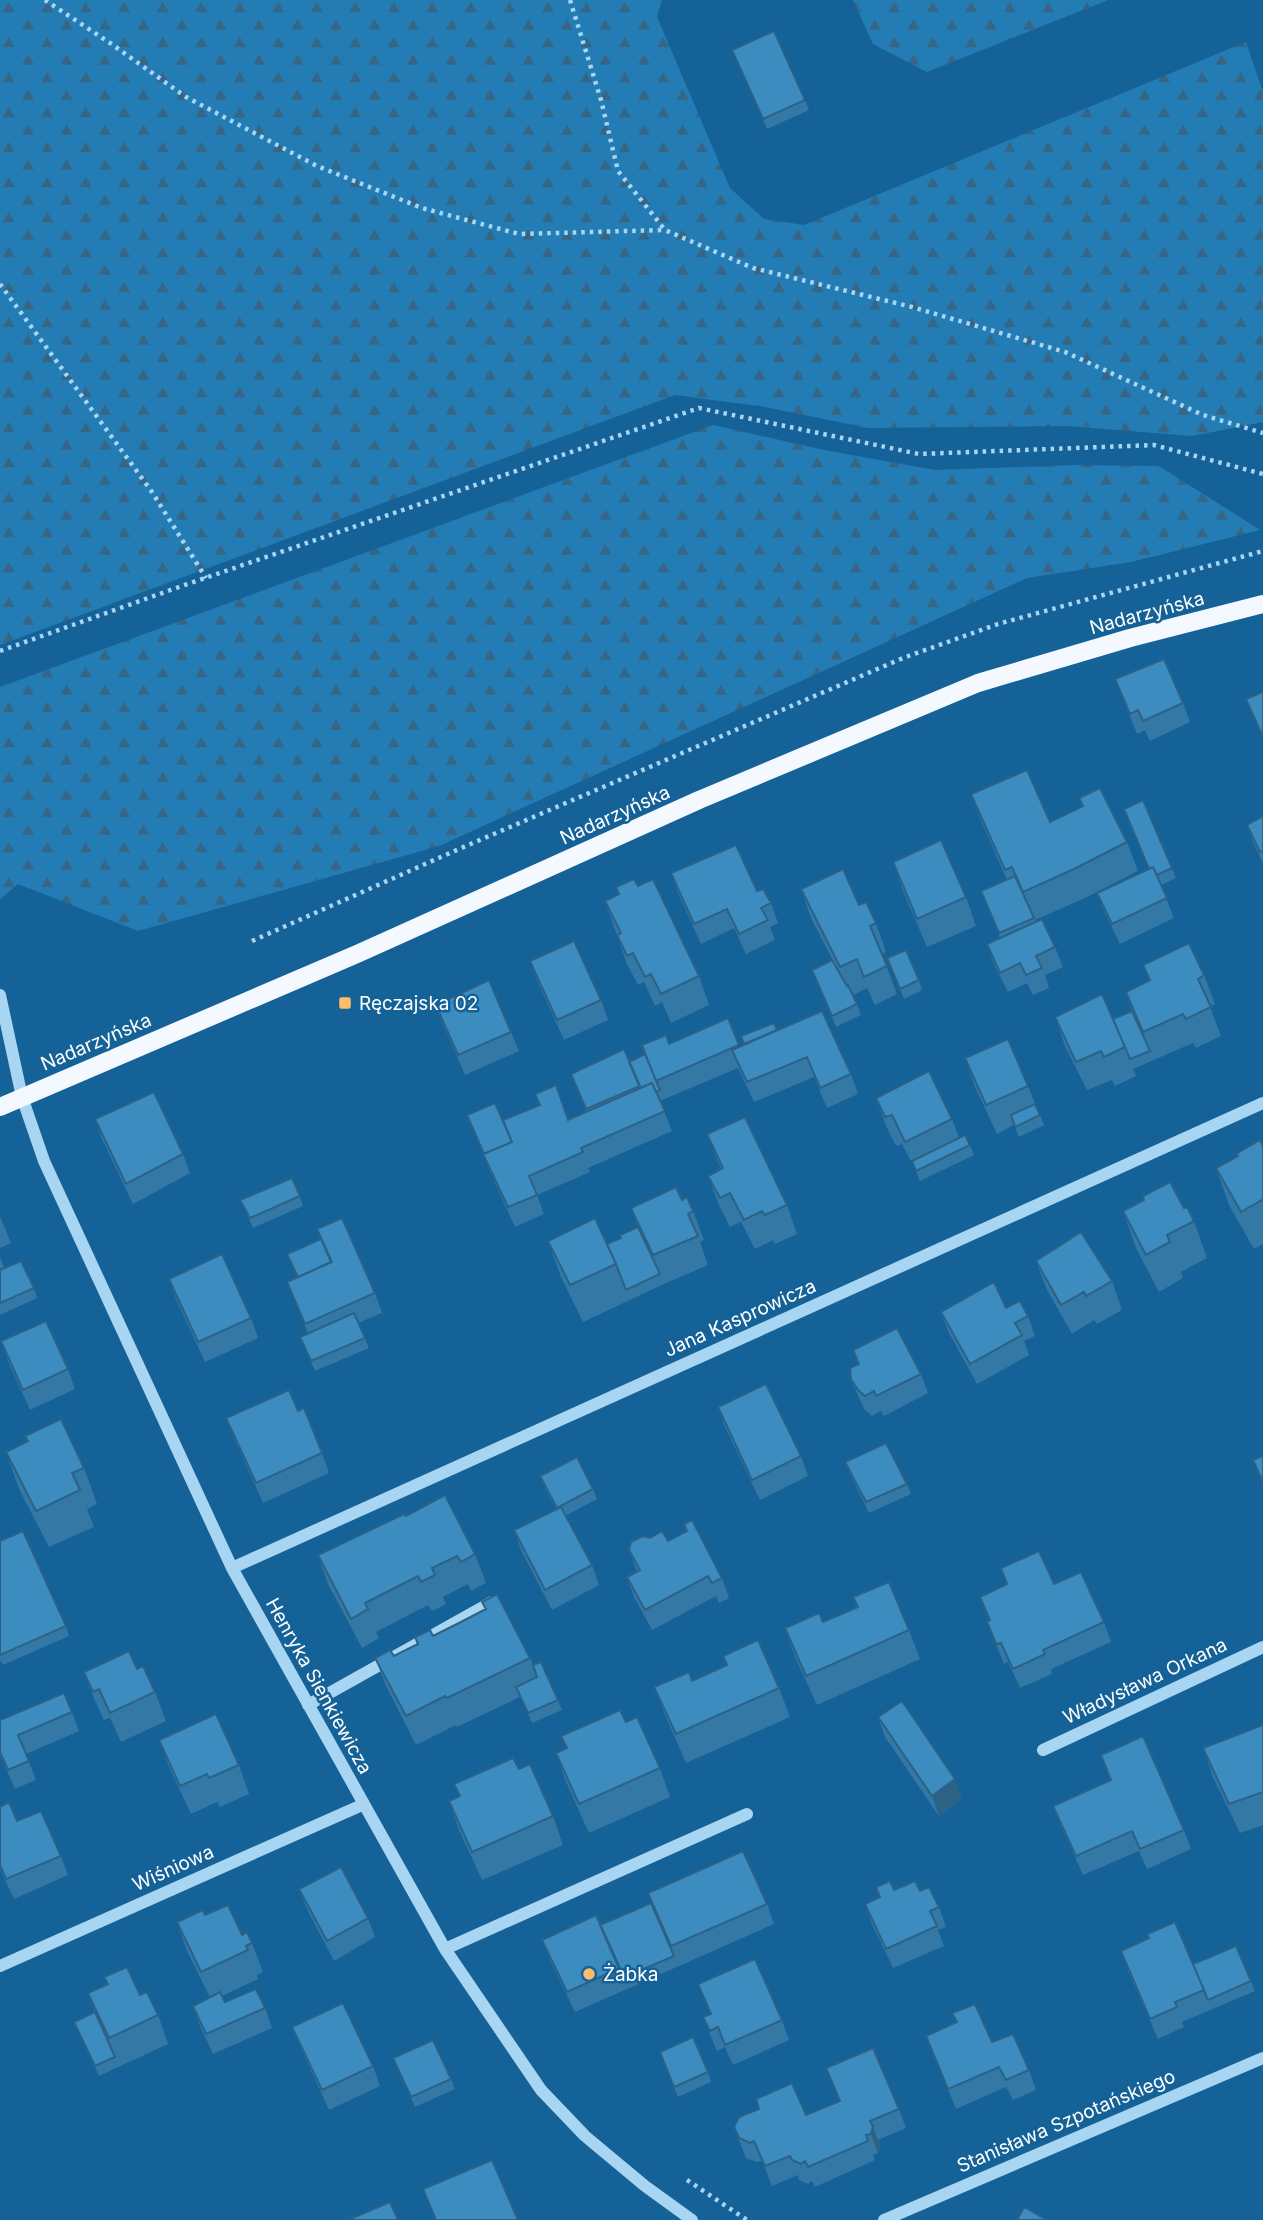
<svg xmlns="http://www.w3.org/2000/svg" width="1263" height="2220" font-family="Inter,sans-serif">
  <defs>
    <pattern id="forest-firs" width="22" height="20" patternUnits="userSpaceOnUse" patternTransform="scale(1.75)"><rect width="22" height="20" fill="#247cb5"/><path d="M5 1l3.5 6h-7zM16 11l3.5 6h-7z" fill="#366686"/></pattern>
  </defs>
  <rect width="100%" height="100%" fill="#146298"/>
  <path fill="url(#forest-firs)" d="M0 0H662L657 17 730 188 764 219 804 225 1246 42 1263 92V422L1192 436 1067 426 868 428 765 407 675 395 0 645Z
    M853 0H1108L927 72 873 44Z
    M713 425 824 450 935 470 1077 465 1159 466 1260 530 1131 562 1027 578 439 846 138 931 18 884 0 899V687Z"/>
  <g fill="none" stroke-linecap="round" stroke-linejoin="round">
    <path stroke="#a8d5f2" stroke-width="4.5" stroke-dasharray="3.5 5" stroke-linecap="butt" d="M45 0 110 43 186 97 317 166 422 208 519 234 664 230
      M570 0 601 100 618 171 665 230 753 268 912 307 1065 352 1203 415 1263 433
      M0 284 152 492 206 578
      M0 651 179 587 699 408 919 454 1154 445 1263 474
      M252 941 459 849 903 658 998 624 1263 551
      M687 2180 747 2220"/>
    <path stroke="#a8d5f2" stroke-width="12" d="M0 995 22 1097 44 1161 232 1568 445 1949 541 2090 585 2136 645 2186 692 2220
      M232 1568 1263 1103
      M308 1705 492 1602
      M1043 1750 1263 1647
      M445 1949 747 1814
      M0 1966 362 1805
      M884 2220 1263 2058"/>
    <path stroke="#f3f9ff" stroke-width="18" d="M0 1107 357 954 699 800 978 683 1130 638 1263 604"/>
  </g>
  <path fill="#3478a5" d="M732 50 805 100 809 110 767 129Z
    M1115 679 1183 703 1190 722 1150 741 1145 730 1137 734Z
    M971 794 1050 822 1082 807 1079 798 1127 842 1138 871 1085 898 1035 920 1055 947 1063 967 1045 975 1049 988 1033 995 1027 983 1008 992 994 964 987 944 1000 938 981 891 1007 880 982 823Z
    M1124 809 1172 868 1176 878 1161 885 1174 918 1120 944 1105 913 1097 893 1149 869Z
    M1263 816V863L1254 844 1247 825Z
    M893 862 966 897 976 926 927 947 903 891Z
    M671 873 757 891 771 903 778 923 770 927 775 940 746 954 734 928 701 944 678 893Z
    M638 886 699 976 709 1005 671 1023 662 1002 655 1006 644 982 638 985 627 964 605 901 619 895 616 887Z
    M801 889 859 905 876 923 886 952 882 954 897 994 875 1005 867 988 853 995 861 1015 836 1027 812 970 833 961 811 918Z
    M887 958 919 980 922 990 904 999Z
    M530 961 601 1000 608 1020 564 1040 537 980Z
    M1143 965 1204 975 1215 1004 1210 1007 1221 1036 1196 1048 1193 1043 1133 1069 1136 1076 1115 1086 1112 1080 1087 1090 1065 1046 1055 1017 1113 1019 1132 1011 1126 992 1149 981Z
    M436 1005 511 1032 519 1051 465 1075 443 1024Z
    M728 1018 740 1047 777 1030 851 1074 858 1094 827 1108 814 1077 754 1102 738 1068 660 1101 672 1131 588 1168 590 1172 537 1195 544 1214 515 1227 491 1174 484 1157 539 1105 535 1094 568 1120 586 1112 571 1074 629 1062Z
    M965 1058 1028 1086 1044 1125 1019 1137 1014 1125 997 1134 975 1087Z
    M876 1098 952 1119 959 1138 970 1145 974 1155 920 1181 916 1171 902 1144 896 1146 886 1126Z
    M95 1119 183 1154 190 1173 133 1204 102 1139Z
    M707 1134 787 1205 797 1234 775 1244 773 1240 755 1249 741 1222 730 1227 719 1205 708 1176 721 1169Z
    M1263 1146V1244L1254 1249 1229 1205 1216 1168Z
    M300 1196 303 1206 253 1228 240 1200Z
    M682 1200 693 1211 704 1240 700 1242 708 1265 664 1284 583 1322 561 1277 548 1241 607 1244 621 1238 638 1227 631 1208Z
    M1184 1208 1194 1221 1207 1258 1181 1272 1183 1278 1159 1292 1136 1248 1123 1211Z
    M0 1216 11 1243 0 1248Z
    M317 1229 375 1293 382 1313 358 1323 369 1348 315 1371 300 1337 308 1334 287 1282 297 1278 287 1254 321 1239Z
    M0 1257 4 1267 0 1269Z
    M1036 1261 1112 1281 1122 1310 1097 1324 1094 1320 1072 1334 1047 1290Z
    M0 1270 34 1288 37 1298 0 1315Z
    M169 1279 251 1318 258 1338 205 1362 176 1299Z
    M941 1312 1028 1316 1035 1336 1024 1341 1029 1355 977 1384 948 1331Z
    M1 1341 68 1369 75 1389 30 1410 8 1361Z
    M853 1350 921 1374 928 1393 884 1416 881 1411 872 1416 865 1410 859 1398 851 1379 858 1364Z
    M718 1407 801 1456 808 1476 760 1500 725 1427Z
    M226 1418 322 1453 329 1473 263 1503 234 1438Z
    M25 1436 84 1468 97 1504 87 1509 94 1527 49 1547 19 1489 6 1452 27 1441Z
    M845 1462 907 1484 911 1494 869 1513 849 1472Z
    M540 1476 593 1489 597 1499 565 1516 592 1565 599 1585 552 1610 521 1550 514 1530 556 1509 544 1486Z
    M406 1516 475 1554 486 1583 471 1591 468 1584 443 1597 446 1604 432 1611 428 1605 376 1632 379 1638 362 1648 328 1584 318 1555Z
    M0 1541 66 1626 69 1636 3 1665 0 1660Z
    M668 1541 722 1578 729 1598 719 1603 716 1596 652 1630 634 1597 627 1577 637 1572 629 1550Z
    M1054 1584 1104 1622 1111 1642 1051 1669 1052 1674 1020 1688 1008 1662 1004 1664 987 1622 989 1621 980 1597Z
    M853 1597 909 1630 920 1659 817 1705 795 1657 785 1628 823 1622 857 1607Z
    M482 1602 530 1658 533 1665 558 1700 562 1710 532 1723 520 1697 457 1727 456 1725 416 1745 386 1686 375 1658 394 1656 418 1644 415 1637 433 1636 485 1609Z
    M723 1656 779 1688 790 1717 686 1763 665 1715 654 1687 692 1681 726 1666Z
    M137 1669 155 1692 166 1721 121 1742 110 1718 104 1720 95 1701 84 1672Z
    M72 1712 79 1731 26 1754 36 1780 15 1789 0 1755V1720Z
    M878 1717 955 1779 962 1799 939 1816 885 1737Z
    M626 1722 660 1768 670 1797 589 1833 566 1782 556 1753 566 1749 561 1736Z
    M1263 1725V1825L1240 1833 1213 1777 1203 1748Z
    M159 1740 239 1765 249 1794 220 1807 217 1802 191 1814 170 1769Z
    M1101 1755 1184 1830 1191 1849 1147 1869 1139 1851 1083 1875 1061 1826 1053 1806 1110 1781Z
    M519 1769 553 1816 563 1845 482 1880 459 1830 449 1801 459 1796 454 1784Z
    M0 1807 61 1856 68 1875 14 1899 0 1869Z
    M299 1889 368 1918 375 1937 334 1961 307 1909Z
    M894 1890 920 1891 939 1907 946 1927 938 1930 944 1946 893 1968 872 1924 865 1904Z
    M648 1893 767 1904 774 1924 575 2012 550 1960 542 1940 600 1925 651 1903Z
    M205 1915 252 1943 263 1972 257 1975 258 1979 222 1996 225 2002 265 2008 272 2028 213 2054 200 2026 193 2006 210 1997 187 1951 177 1922Z
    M1147 1934 1193 1964 1251 1981 1255 1991 1182 2022 1184 2027 1158 2039 1128 1971 1121 1951 1148 1939Z
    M104 1977 140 1995 158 2015 168 2044 99 2076 74 2022 95 2012 88 1993 107 1984Z
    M698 1984 782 2020 789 2040 733 2065 725 2047 717 2051 711 2037 703 2017 710 2014Z
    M952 2013 1029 2070 1036 2090 1013 2100 1006 2087 956 2109 926 2036 956 2023Z
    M292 2027 373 2066 380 2086 329 2110 300 2046Z
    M393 2058 451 2079 455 2089 415 2107Z
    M663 2062 708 2072 711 2082 678 2097Z
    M826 2068 899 2109 906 2128 878 2140 880 2146 878 2153 873 2155 875 2160 815 2187 812 2181 808 2184 799 2180 798 2175 772 2186 762 2161 757 2162 746 2158 734 2127 806 2115 839 2101Z"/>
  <path fill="#2b6286" d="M955 1779 962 1799 939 1816 932 1796Z
    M873 2126 880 2146 878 2153 871 2134Z"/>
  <path fill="#3d8cc0" stroke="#2b6286" stroke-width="2" d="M774 31 805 100 763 119 732 50Z
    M1164 659 1183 703 1143 721 1138 710 1130 714 1115 679Z
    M1263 692V737L1246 699Z
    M1027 770 1050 822 1083 806 1079 798 1100 788 1127 842 1074 869 1023 892 1012 867 1005 870 971 794Z
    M1143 800 1172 868 1157 875 1153 867 1149 869 1124 809Z
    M1263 816V850L1260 852 1247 825Z
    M941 840 966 897 917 919 893 862Z
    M736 845 757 891 763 889 771 903 761 908 768 920 739 934 727 909 694 924 671 873Z
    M1153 867 1167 898 1112 924 1097 893Z
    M843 869 859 905 866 902 876 923 870 926 887 966 864 977 857 959 840 967 801 889Z
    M1015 876 1034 918 999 933 981 891Z
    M634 879 638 886 653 879 699 976 661 994 651 974 645 977 633 953 627 956 617 935 621 933 605 901 619 894 616 887Z
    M1042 919 1055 947 1036 956 1042 968 1026 975 1020 963 1000 973 987 944Z
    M574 941 601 1000 557 1020 530 961Z
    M1189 943 1204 975 1198 979 1211 1007 1186 1019 1183 1014 1143 1032 1126 992 1150 980 1143 965Z
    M906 950 919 980 900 989 887 958Z
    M832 960 847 986 848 985 857 1004 832 1016 812 970Z
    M489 980 511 1032 458 1055 436 1005Z
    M1102 994 1125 1047 1104 1057 1101 1051 1076 1062 1055 1017Z
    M822 1011 851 1074 820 1088 807 1057 747 1082 732 1050Z
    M1132 1011 1150 1051 1130 1059 1113 1019Z
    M728 1018 739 1045 656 1081 642 1045 666 1035 669 1044Z
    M774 1023 777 1030 744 1044 741 1036Z
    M1008 1039 1028 1086 986 1105 965 1058Z
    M624 1049 640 1086 586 1109 571 1074Z
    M645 1054 660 1090 656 1092 652 1083 640 1088 629 1062Z
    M929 1071 952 1119 905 1142 892 1115 885 1117 876 1098Z
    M652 1083 665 1111 581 1148 583 1152 529 1176 537 1195 508 1207 483 1154 512 1142 503 1120 540 1105 535 1094 556 1085 568 1120Z
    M154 1092 183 1154 126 1184 95 1119Z
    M495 1103 512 1142 484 1154 467 1115Z
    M1035 1104 1040 1115 1015 1127 1011 1115Z
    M745 1117 787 1205 765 1215 762 1211 744 1220 730 1193 720 1198 708 1176 723 1168 707 1134Z
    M965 1135 970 1145 916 1171 912 1161Z
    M1260 1140 1263 1146V1202L1262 1200 1241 1212 1216 1168 1238 1156 1236 1154Z
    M292 1178 300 1196 250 1218 240 1200Z
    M1170 1182 1184 1208 1187 1207 1194 1221 1167 1235 1170 1242 1146 1255 1123 1211 1144 1200 1143 1196Z
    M676 1187 682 1200 687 1197 693 1211 688 1214 698 1236 653 1255 631 1208Z
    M342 1218 375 1293 305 1324 287 1282 332 1262 317 1229Z
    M595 1218 616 1264 570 1285 548 1241Z
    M638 1227 660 1274 626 1290 616 1264 607 1244 621 1238 620 1235Z
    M1081 1232 1112 1281 1086 1296 1084 1292 1061 1305 1036 1261Z
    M321 1239 331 1262 298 1277 287 1254Z
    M222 1254 251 1318 198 1342 169 1279Z
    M21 1261 34 1288 0 1303V1270Z
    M994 1282 1006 1308 1020 1301 1028 1316 1015 1323 1022 1335 970 1364 941 1312Z
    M354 1313 365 1338 311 1361 300 1337Z
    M46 1321 68 1369 23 1390 1 1341Z
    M897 1328 921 1374 876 1396 874 1391 865 1396 858 1390 851 1379 850 1368 859 1364 853 1350Z
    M766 1384 801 1456 752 1480 718 1407Z
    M289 1390 298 1411 304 1408 322 1453 256 1483 226 1418Z
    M61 1419 84 1468 72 1473 80 1490 36 1511 6 1452 28 1441 25 1436Z
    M886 1443 907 1484 866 1502 845 1462Z
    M1263 1456V1482L1253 1460Z
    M577 1457 593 1489 557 1508 540 1476Z
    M445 1495 475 1554 461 1562 457 1556 432 1568 435 1575 421 1582 418 1576 365 1603 368 1609 351 1619 318 1555 404 1514 406 1516Z
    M561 1507 592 1565 545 1590 514 1530Z
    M692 1520 722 1578 712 1583 708 1576 645 1610 627 1577 640 1570 629 1550 631 1542 643 1536 650 1538 662 1531 668 1541 687 1531 684 1524Z
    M23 1531 66 1626 0 1655V1541Z
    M1039 1551 1054 1584 1081 1572 1104 1622 1043 1650 1045 1654 1013 1669 1001 1643 996 1644 987 1622 990 1620 980 1597 1007 1584 1001 1568Z
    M889 1582 909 1630 806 1676 785 1628 819 1613 823 1622 858 1607 853 1597Z
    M497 1594 530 1658 447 1698 445 1696 406 1716 375 1658 390 1650 394 1656 418 1644 415 1637 430 1630 433 1636 459 1623 486 1609 482 1602Z
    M758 1640 779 1688 676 1734 654 1687 689 1672 692 1681 727 1665 723 1656Z
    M129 1651 137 1669 143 1666 155 1692 110 1713 99 1689 93 1692 84 1672Z
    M541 1662 558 1700 528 1713 516 1687 537 1677 533 1665Z
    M64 1693 72 1712 18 1735 29 1761 8 1770 0 1752V1720Z
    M902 1701 955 1779 932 1796 878 1717Z
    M620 1710 626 1722 637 1717 660 1768 579 1804 556 1753 567 1748 561 1736Z
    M216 1714 239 1765 209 1778 207 1774 180 1786 159 1740Z
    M1263 1725V1792L1229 1804 1203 1748Z
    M1143 1736 1184 1830 1140 1849 1132 1831 1076 1856 1053 1806 1111 1780 1101 1755Z
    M513 1758 519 1769 530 1764 553 1816 472 1852 449 1801 460 1796 454 1784Z
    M9 1802 17 1821 41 1811 61 1856 6 1879 0 1865V1807Z
    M743 1851 767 1904 671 1946 648 1893Z
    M341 1867 368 1918 327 1941 299 1889Z
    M890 1881 894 1890 915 1881 920 1891 929 1887 939 1907 930 1911 937 1926 886 1949 865 1904 880 1897 876 1887Z
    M651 1903 674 1956 623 1978 600 1925Z
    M228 1905 242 1935 247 1932 252 1943 246 1946 248 1950 201 1972 177 1922 203 1910 205 1915Z
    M596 1915 620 1968 567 1992 542 1940Z
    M1175 1922 1204 1990 1175 2002 1177 2007 1150 2019 1121 1951 1149 1938 1147 1934Z
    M1236 1946 1251 1981 1208 2000 1193 1964Z
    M755 1959 782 2020 725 2045 718 2027 710 2031 703 2017 711 2014 698 1984Z
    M127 1967 140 1995 147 1992 158 2015 109 2038 88 1993 108 1984 104 1977Z
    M256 1989 265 2008 206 2034 193 2006 220 1992 225 2002Z
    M343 2003 373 2066 322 2090 292 2027Z
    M975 2004 992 2042 1013 2034 1029 2070 1006 2080 999 2067 948 2089 926 2036 957 2022 952 2013Z
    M95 2012 115 2057 95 2066 74 2022Z
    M693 2037 708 2072 674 2087 660 2052Z
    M433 2040 451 2079 411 2097 393 2058Z
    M873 2048 899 2109 870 2121 873 2126 871 2134 866 2135 868 2141 808 2167 805 2161 801 2164 792 2160 790 2156 765 2166 754 2141 750 2143 739 2138 734 2127 739 2117 759 2109 756 2099 792 2083 806 2115 840 2101 826 2068Z
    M492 2160 518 2220H436L423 2189Z
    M390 2202 398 2220H348Z
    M1024 2207 1047 2220H1017Z"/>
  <g fill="#ffbd69" stroke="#146298" stroke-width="2.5">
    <rect x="338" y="996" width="14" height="14" rx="3.5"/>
    <circle cx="589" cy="1974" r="7"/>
  </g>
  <g text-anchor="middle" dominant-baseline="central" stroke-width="5" stroke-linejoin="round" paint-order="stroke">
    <g font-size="19" fill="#fff" stroke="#146298">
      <text transform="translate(1147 613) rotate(-15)">Nadarzyńska</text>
      <text transform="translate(615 815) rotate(-24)">Nadarzyńska</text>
      <text transform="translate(96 1042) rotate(-23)">Nadarzyńska</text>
      <text transform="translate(740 1318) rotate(-24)">Jana Kasprowicza</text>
      <text transform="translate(1145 1681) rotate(-25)">Władysława Orkana</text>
      <text transform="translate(319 1686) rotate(61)">Henryka Sienkiewicza</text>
      <text transform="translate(173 1868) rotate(-24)">Wiśniowa</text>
      <text transform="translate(1066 2121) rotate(-23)">Stanisława Szpotańskiego</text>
    </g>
    <g font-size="19" fill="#fff" stroke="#146298" text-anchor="start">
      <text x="359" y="1003">Ręczajska 02</text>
      <text x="603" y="1974">Żabka</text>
    </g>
  </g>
</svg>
